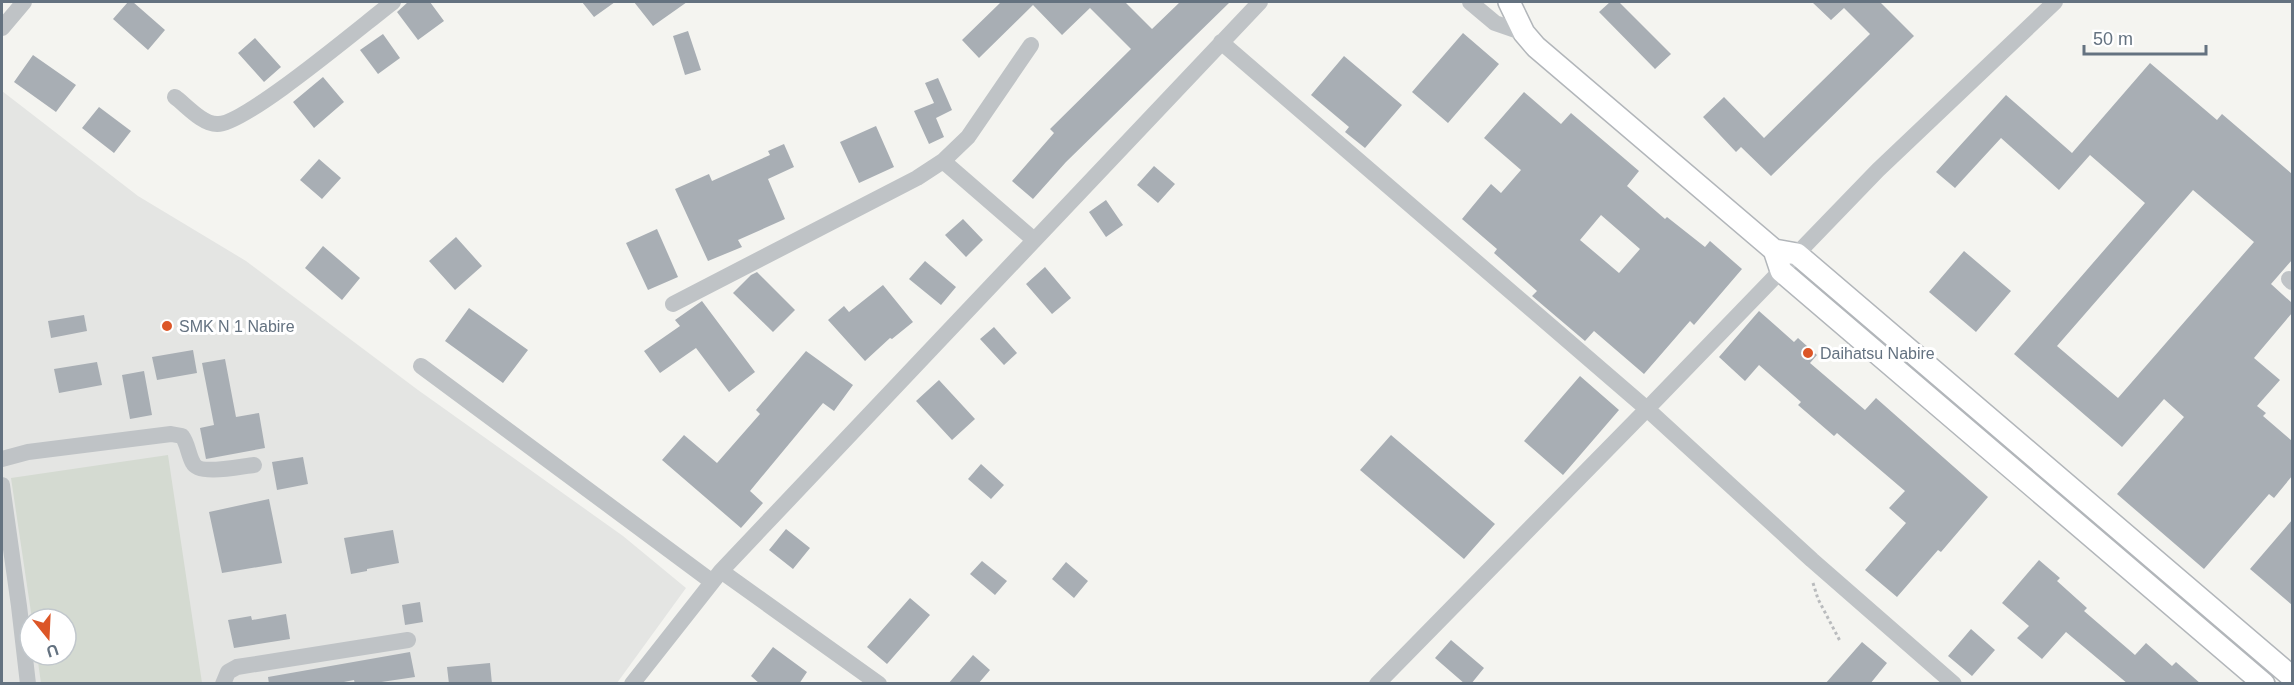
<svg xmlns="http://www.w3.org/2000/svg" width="2294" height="685" font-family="Helvetica,sans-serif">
  <rect width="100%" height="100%" fill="#f4f4f0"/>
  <path fill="#e4e5e3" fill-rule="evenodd" d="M2 91 138 196 246 261 418 390 623 536 686 588 617 683H2ZM30 619H66V655H30Z"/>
  <path fill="#d4dad1" d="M168 455 202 683H41L37 655H66V619H32L11 478Z"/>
  <path fill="#a8aeb4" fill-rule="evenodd" d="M128 2H133L165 30 148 50 113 19Z
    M408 2H430L444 21 418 40 397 12Z
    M582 2H615L594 17Z
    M634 2H687L653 26Z
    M1001 2H1125L1152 29 1180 2H1230L1066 162 1033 199 1012 181 1054 133 1050 129 1131 49 1090 8 1062 35 1033 5 979 58 962 40Z
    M1610 2H1619L1671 54 1655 69 1599 12Z
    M1812 2H1880L1914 36 1771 176 1741 147 1736 152 1703 117 1724 97 1764 138 1870 34 1844 8 1831 20Z
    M688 31 701 70 685 75 673 36Z
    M1463 33 1499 64 1448 123 1412 92Z
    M383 34 400 58 378 74 360 50Z
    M255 38 281 67 264 82 238 53Z
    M33 55 76 85 56 112 14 82Z
    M1344 56 1402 105 1365 148 1345 132 1349 127 1311 95Z
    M2150 63 2217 120 2222 114 2292 174V260L2271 284 2292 303V313L2254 358 2280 380 2257 406 2266 413 2263 416 2292 441V476L2274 498 2269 494 2204 569 2117 494 2184 417 2164 399 2122 447 2014 354 2145 203 2090 155 2059 190 2001 138 1955 188 1936 172 2006 95 2072 153ZM2193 190 2254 242 2118 398 2057 346Z
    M323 77 344 102 314 128 293 102Z
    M938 78 952 110 936 118 944 137 929 144 914 111 934 103 925 83Z
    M1524 92 1561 124 1571 113 1639 171 1627 186 1665 219 1667 217 1705 247 1710 241 1742 269 1694 325 1690 321 1644 374 1594 331 1585 341 1532 296 1537 291 1494 253 1497 249 1462 219 1491 184 1501 193 1521 170 1484 138ZM1601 215 1640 249 1619 273 1580 240Z
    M99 107 131 131 114 153 82 128Z
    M876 126 894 167 859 183 840 142Z
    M784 144 794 167 768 179 785 219 738 240 742 247 708 261 675 189 709 174 712 181 770 155 768 151Z
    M319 159 341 178 322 199 300 180Z
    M1154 166 1175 184 1158 203 1137 185Z
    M1106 200 1123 225 1106 237 1089 212Z
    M963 219 983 240 966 257 945 235Z
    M657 229 678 277 648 290 626 243Z
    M456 237 482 266 455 290 429 261Z
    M323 246 360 278 342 300 305 268Z
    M1964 251 2011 291 1976 332 1929 292Z
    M925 261 956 287 941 305 909 279Z
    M1045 267 1071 298 1052 314 1026 284Z
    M757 272 795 310 773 332 733 293 751 275Z
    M883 285 913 322 892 339 890 338 865 361 828 320 844 306 849 312Z
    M702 301 755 372 729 392 696 348 660 373 644 351 680 326 675 320Z
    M469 308 528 350 503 383 445 341Z
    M1759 311 1794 342 1798 338 1817 355 1810 363 1865 410 1876 398 1988 497 1941 552 1938 550 1897 597 1865 570 1906 523 1889 508 1905 491 1837 433 1834 436 1798 405 1801 402 1759 365 1745 381 1719 357Z
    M84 315 87 331 51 338 48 321Z
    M994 327 1017 353 1004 365 980 339Z
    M193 350 197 373 157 380 152 357Z
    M806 351 853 385 834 411 823 403 750 491 763 503 741 528 662 460 684 435 717 463 760 414 756 410Z
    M225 359 236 417 259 413 265 448 206 459 200 428 214 425 202 363Z
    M97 362 102 385 59 393 54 369Z
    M144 371 152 415 130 419 122 375Z
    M1580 376 1619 410 1563 475 1524 441Z
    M939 380 975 419 952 440 916 401Z
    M1391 435 1495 524 1464 559 1360 470Z
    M303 457 308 484 277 490 272 462Z
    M981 464 1004 485 991 499 968 479Z
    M269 499 282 563 222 573 209 512Z
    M2292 520V605L2250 569Z
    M786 529 810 548 793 569 769 550Z
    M393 530 399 563 367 569V571L351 574 344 538Z
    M2039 560 2060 578 2057 581 2087 608 2084 611 2135 655 2146 643 2172 666 2176 662 2201 684H2128L2066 632 2042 659 2017 638 2029 626 2002 603Z
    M982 561 1007 581 995 595 970 574Z
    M1066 562 1088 581 1074 598 1052 579Z
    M910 598 930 615 887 664 867 647Z
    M420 602 423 622 405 625 402 605Z
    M286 614 290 639 234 648 228 620 251 616 252 620Z
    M1971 629 1995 650 1972 676 1948 656Z
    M1451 640 1484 668 1471 684H1465L1435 658Z
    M1862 642 1887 663 1870 684H1825Z
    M773 647 807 672 799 684H760L751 676Z
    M410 652 415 677 368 684H355L354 680 334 684H269L268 677Z
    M973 655 990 670 978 684H948Z
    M490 663 492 684H449L447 667Z"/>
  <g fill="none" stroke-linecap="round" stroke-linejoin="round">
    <g stroke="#b2b6ba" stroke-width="24">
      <path id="major" d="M1509 2 1524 33 1536 47 1774 250 1797 254 2292 677
        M1774 250 1781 271 2264 684"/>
    </g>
    <path stroke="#b9bbbd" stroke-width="3" stroke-dasharray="3 3" stroke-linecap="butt" d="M1813 583 1818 599 1840 641"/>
    <path stroke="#bfc3c6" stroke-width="16" d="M1470 2 1495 23 1524 33
      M2 28 24 2
      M1221 42 1647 409 1812 560 1954 684
      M175 97C186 105 202 124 217 124 244 126 365 23 393 2
      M943 161 1033 239
      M2289 279 2292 282
      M673 304 917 178 943 161 968 137 1031 45
      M421 366 711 581
      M2 459 28 452 171 434 182 436C188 444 188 454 193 463 199 476 242 466 254 465
      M2 485 19 606 28 684
      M721 571 879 684
      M223 684 228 672 237 667 408 640
      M632 684 721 571 1260 2
      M1377 684 1647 409 1878 170 2055 2"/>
    <use href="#major" stroke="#fff" stroke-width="21"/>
  </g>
  <g fill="#dc5627" stroke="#fff" stroke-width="2">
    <circle cx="167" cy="326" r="6"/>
    <circle cx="1808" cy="353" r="6"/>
  </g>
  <g text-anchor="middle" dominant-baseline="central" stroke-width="6" stroke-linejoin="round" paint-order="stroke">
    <g font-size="16" fill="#647280" stroke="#fff" text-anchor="start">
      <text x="179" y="326">SMK N 1 Nabire</text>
      <text x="1820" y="353">Daihatsu Nabire</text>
    </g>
  </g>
  <rect width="2294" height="685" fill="none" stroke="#647280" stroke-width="6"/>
  <g transform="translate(48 637) rotate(162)"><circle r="28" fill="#ffffff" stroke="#c1c7cc" stroke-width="1.5"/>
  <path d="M0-4.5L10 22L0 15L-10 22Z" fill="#dc5627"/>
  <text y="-9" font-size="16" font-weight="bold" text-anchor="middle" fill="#647280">U</text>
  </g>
  <path d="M2084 45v9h122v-9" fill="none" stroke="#647280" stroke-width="3"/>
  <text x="2093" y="45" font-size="18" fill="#647280" stroke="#ffffff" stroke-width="4.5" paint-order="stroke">50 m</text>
</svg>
